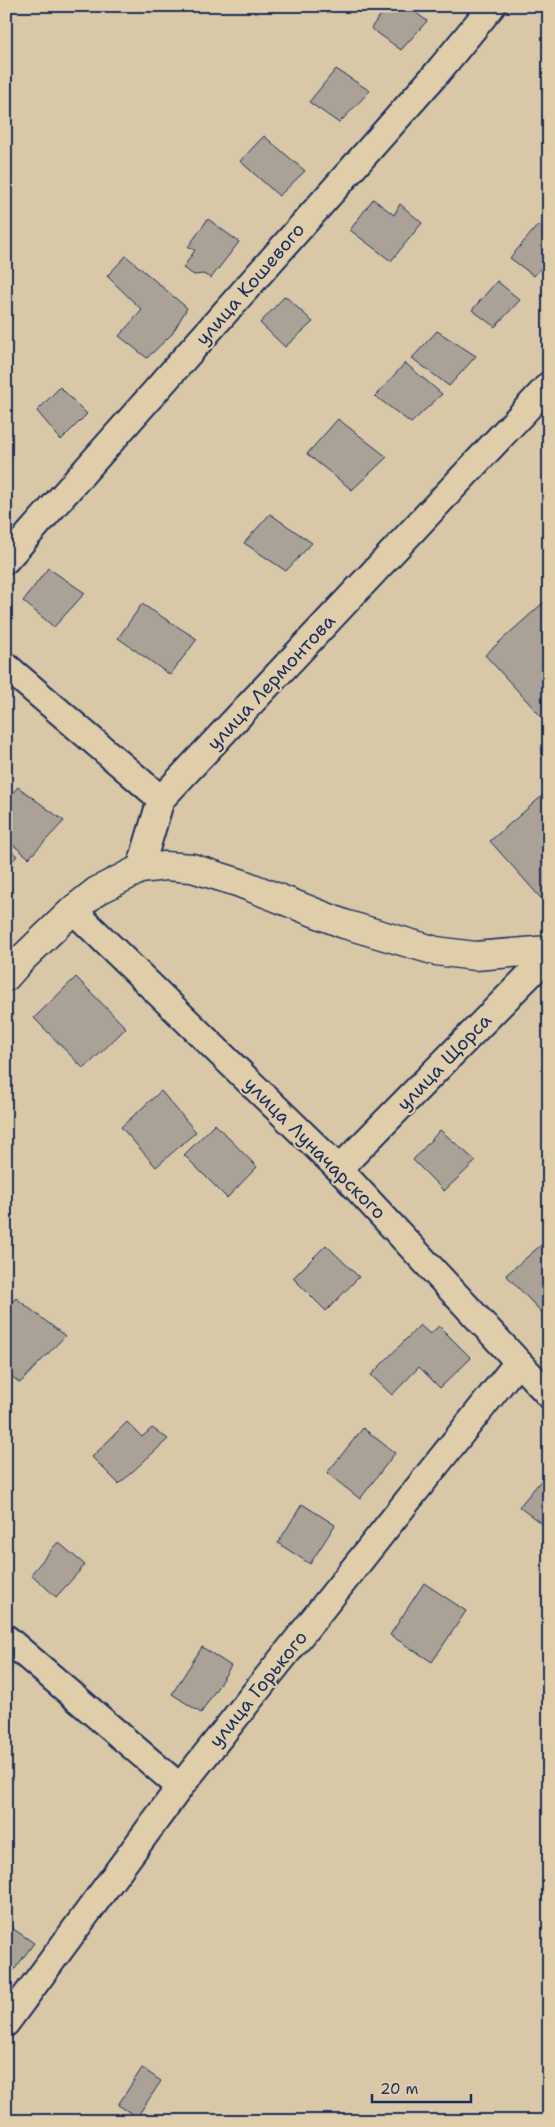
<svg xmlns="http://www.w3.org/2000/svg" width="555" height="2127" font-family="'Shantell Sans',sans-serif">
  <rect width="100%" height="100%" fill="#d8c8a8"/>
  <filter id="ink" filterUnits="userSpaceOnUse"><feTurbulence type="fractalNoise" baseFrequency=".02" numOctaves="2"/><feDisplacementMap in="SourceGraphic" scale="10" xChannelSelector="R" yChannelSelector="G"/><feConvolveMatrix kernelMatrix="1 2 1 2 8 2 1 2 1" color-interpolation-filters="sRGB"/></filter>
  <g filter="url(#ink)">
    <path fill="#aaa296" stroke="#1b2f5e" d="M387 6H407L427 21 401 50 371 28Z
      M336 69 370 91 339 123 309 102Z
      M264 136 305 171 279 196 240 161Z
      M373 199 394 215 400 204 422 223 391 261 350 230Z
      M208 219 239 242 211 278 203 274 194 275 183 268 195 250 188 247Z
      M538 225 549 231V259L534 276 510 258Z
      M126 256 187 308 172 334 147 358 119 336 142 310 107 276Z
      M497 281 520 300 495 327 472 310Z
      M285 296 313 322 285 347 260 323Z
      M437 331 476 356 449 386 412 358Z
      M405 363 442 394 411 423 375 396Z
      M60 387 87 414 61 440 37 411Z
      M338 419 387 457 352 490 307 454Z
      M270 514 312 543 286 571 244 543Z
      M48 568 85 593 54 627 23 601Z
      M544 602 549 607V725L485 655Z
      M142 604 197 639 170 675 118 638Z
      M18 787 64 821 29 858 6 839V800Z
      M549 790V904L547 905 490 841Z
      M6 846 17 856 6 868Z
      M76 977 126 1028 84 1069 34 1018Z
      M161 1091 196 1132 156 1167 121 1127Z
      M215 1124 257 1167 227 1198 184 1155Z
      M440 1130 476 1161 444 1191 413 1160Z
      M548 1239 549 1240V1320L506 1275Z
      M326 1245 359 1277 326 1311 293 1278Z
      M16 1298 65 1336 20 1383 6 1372V1308Z
      M420 1325 430 1334 439 1326 471 1358 440 1388 419 1367 392 1395 371 1375Z
      M127 1422 142 1437 152 1428 168 1439 119 1484 92 1457Z
      M363 1428 395 1453 360 1499 327 1473Z
      M549 1471V1518L542 1524 519 1507Z
      M302 1504 335 1525 310 1564 278 1543Z
      M58 1542 85 1565 56 1597 31 1574Z
      M424 1583 466 1611 432 1662 390 1635Z
      M202 1647 231 1666 201 1713 172 1694Z
      M6 1924 34 1943 6 1981Z
      M142 2068 161 2081 137 2117 118 2105Z"/>
    <g fill="none" stroke-linecap="round" stroke-linejoin="round">
      <g stroke="#1b2f5e" stroke-width="30">
        <path id="minor" d="M6 560 437 73 492 6
          M6 666 161 799
          M140 869 161 799 549 385
          M73 910 339 1169 549 1395
          M339 1169 549 955
          M6 1638 180 1787
          M6 2023 180 1787 518 1362"/>
      </g>
      <g stroke="#1b2f5e" stroke-width="31">
        <path id="tertiary" d="M6 977 21 960 73 910 97 891 140 869 165 866 192 868 240 883 344 924 436 951 475 956 549 950"/>
      </g>
      <use href="#minor" stroke="#e0ceab" stroke-width="26"/>
      <use href="#tertiary" stroke="#e0ceab" stroke-width="28"/>
    </g>
  </g>
  <g text-anchor="middle" dominant-baseline="central" stroke-width="4" stroke-linejoin="round" paint-order="stroke">
    <g font-size="19" fill="#1b2f5e" stroke="#e0ceab">
      <text transform="translate(250 284) rotate(-49)">улица Кошевого</text>
      <text transform="translate(271 682) rotate(-47)">улица Лермонтова</text>
      <text transform="translate(444 1062) rotate(-46)">улица Щорса</text>
      <text transform="translate(315 1148) rotate(45)">улица Луначарского</text>
      <text transform="translate(258 1689) rotate(-51)">улица Горького</text>
    </g>
  </g>
  <rect width="555" height="2127" fill="none" stroke="#e0ceab" stroke-width="25"/>
  <rect x="12" y="12" width="530" height="2102" fill="none" stroke="#1b2f5e" stroke-width="2" filter="url(#ink)"/>
  <path d="M372 2094v8h99v-8" fill="none" stroke="#1b2f5e" stroke-width="2.5"/>
  <text x="380" y="2094" font-size="15" fill="#1b2f5e" stroke="#e0ceab" stroke-width="4" paint-order="stroke">20 m</text>
</svg>
